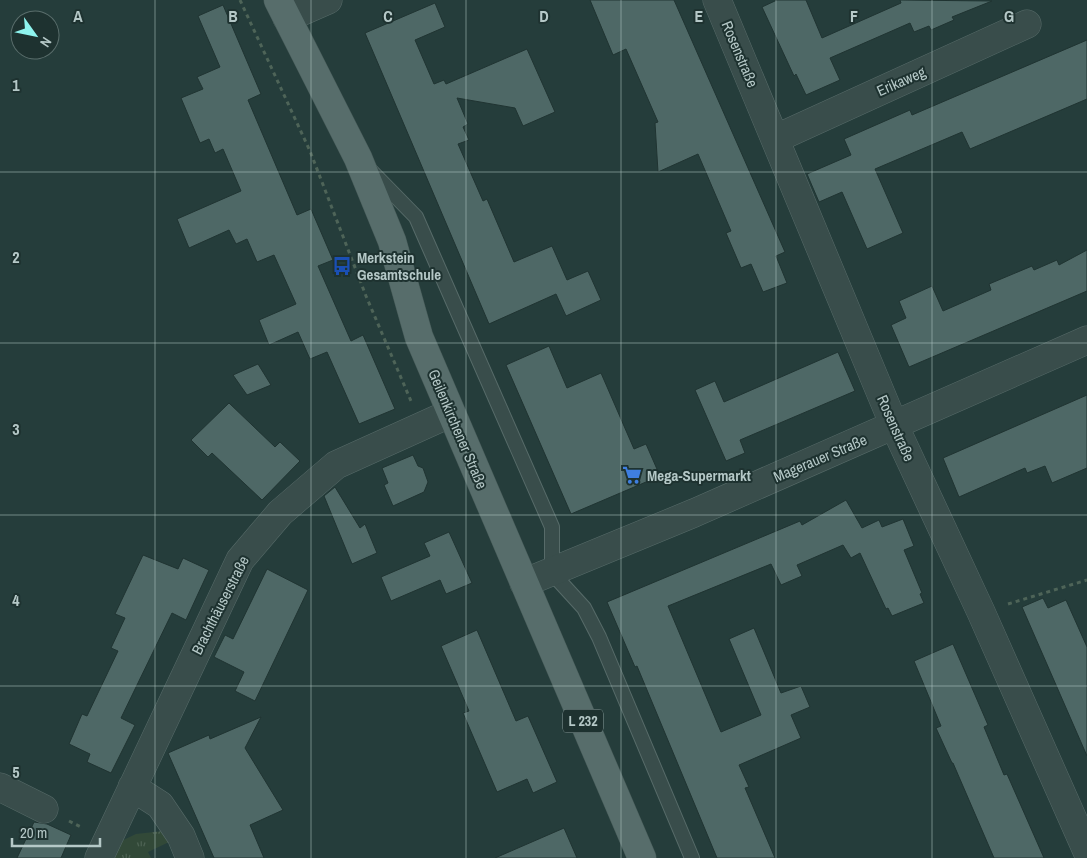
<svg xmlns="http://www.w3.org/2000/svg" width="1087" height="858" font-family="'Archivo Narrow',sans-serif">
  <defs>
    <pattern id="grass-tufts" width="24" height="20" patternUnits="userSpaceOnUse" patternTransform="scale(1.25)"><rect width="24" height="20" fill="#324938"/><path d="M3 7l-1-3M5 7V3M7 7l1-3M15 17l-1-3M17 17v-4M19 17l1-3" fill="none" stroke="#4d6253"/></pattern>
  </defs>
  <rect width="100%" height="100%" fill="#253d3b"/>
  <path fill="url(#grass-tufts)" d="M164 831 171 841 148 852 151 858H107L113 845 136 834Z"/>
  <path fill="#4e6866" stroke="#203432" d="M590 0H674L785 252 776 256 787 283 763 292 751 264 741 268 726 233 731 231 698 154 658 172 655 123 658 122 626 49 613 55Z
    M777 0H806L822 38 901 3 900 0 992 1 952 17 954 20 931 30 929 26 914 32 910 23 830 58 840 80 806 95 796 74 794 76 762 7Z
    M435 3 445 27 415 40 434 84 444 80 446 84 527 49 555 112 523 126 515 108 457 98 468 124 463 127 469 140 458 144 483 201 487 199 514 262 552 246 567 280 588 271 601 300 566 316 556 294 489 324 365 33Z
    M223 5 261 94 248 100 297 215 311 209 333 260 318 266 351 341 363 335 395 409 359 424 327 352 310 359 298 332 269 345 259 320 296 304 274 255 257 262 247 239 236 244 229 230 189 248 177 219 241 191 223 149 215 153 209 139 200 143 181 98 203 89 197 77 220 67 198 16Z
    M1087 40V99L970 149 962 132 875 169 903 233 867 249 842 192 819 202 807 174 851 155 844 139 910 110 912 115Z
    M1087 250V291L909 367 891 325 906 318 899 301 932 286 943 311 991 290 989 284 1032 266 1034 270 1057 260 1059 265Z
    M549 346 567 388 601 373 634 449 646 444 660 476 571 514 506 365Z
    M838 352 855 391 740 440 745 453 726 461 695 390 715 381 724 402Z
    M258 364 271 385 247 395 233 375Z
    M1087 395V468L1052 483 1045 466 1027 473 1025 468 959 497 943 458Z
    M229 403 275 447 280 442 300 461 262 500 212 453 208 457 191 440Z
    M413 455 418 466 423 468 428 482 424 492 393 506 384 485 388 483 382 468Z
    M335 487 360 528 365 524 377 553 352 564 324 496Z
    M846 500 862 528 879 520 882 527 903 519 914 546 904 550 922 593 920 594 924 603 892 616 888 608 886 609 860 553 851 558 843 545 797 565 802 576 781 585 771 564 668 606 721 732 761 715 729 639 754 628 781 693 801 686 810 707 791 715 801 738 739 765 749 787 745 788 775 858H717L637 666 635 667 607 602 800 521 802 525Z
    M449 532 472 583 446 594 440 580 391 601 381 577 430 556 424 543Z
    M143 555 178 569 183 558 209 570 186 620 172 613 137 685 121 718 135 725 111 773 87 762 90 754 69 744 82 714 87 716 118 651 111 648 125 618 115 614Z
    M267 569 308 590 255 701 235 691 244 672 214 657 225 635 233 639Z
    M1043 598 1048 608 1066 600 1087 647V756L1022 607Z
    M477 630 516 721 528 716 557 782 533 793 527 779 497 792 463 713 469 711 441 646Z
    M953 644 988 725 984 727 1004 775 1007 774 1044 858H994L953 763H952L936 728 941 726 914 661Z
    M261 717 245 748 283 810 250 825 264 858H214L168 753 209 735 210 739Z
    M34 822 47 824 71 835 61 858H17Z
    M564 828 577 858H495Z"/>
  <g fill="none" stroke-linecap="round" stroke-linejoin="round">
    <g stroke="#576b69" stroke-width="16">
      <path id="service" d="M371 171 416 217 552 527V573L584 608 599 637 692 858"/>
    </g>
    <g stroke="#576b69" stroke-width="29">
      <path id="minor" d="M717 0 894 425 981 612 1087 851
        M287 18 328 0
        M775 139 1027 24
        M524 583 694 513 1087 340
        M0 787 44 809
        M132 787 160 805 181 836 190 858
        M99 858 240 560 280 513 336 465 451 413"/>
    </g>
    <g stroke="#455957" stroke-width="29">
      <path id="primary" d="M278 0 358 158 392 241 419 337 642 858"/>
    </g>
    <path stroke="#4e6458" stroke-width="3" stroke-dasharray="4 4" stroke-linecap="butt" d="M240 0 310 151 366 296 411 401
      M1008 604 1087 580
      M69 821 81 827"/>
    <use href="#service" stroke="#394d4b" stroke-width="14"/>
    <use href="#minor" stroke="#394d4b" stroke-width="28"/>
    <use href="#primary" stroke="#576d6b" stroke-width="28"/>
  </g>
  <path fill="none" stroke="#b5c8c7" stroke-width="1" stroke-opacity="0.55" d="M155 0V858M311 0V858M466 0V858M621 0V858M776 0V858M932 0V858M0 172H1087M0 343H1087M0 515H1087M0 686H1087"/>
  <defs>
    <g id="bus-bare" transform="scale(1.5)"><path d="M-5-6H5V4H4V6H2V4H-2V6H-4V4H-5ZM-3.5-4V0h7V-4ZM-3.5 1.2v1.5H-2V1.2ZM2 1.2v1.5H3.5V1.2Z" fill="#1a4fb4" stroke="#1e3230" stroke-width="2.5" paint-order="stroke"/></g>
    <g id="supermarket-bare" transform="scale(1.5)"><path d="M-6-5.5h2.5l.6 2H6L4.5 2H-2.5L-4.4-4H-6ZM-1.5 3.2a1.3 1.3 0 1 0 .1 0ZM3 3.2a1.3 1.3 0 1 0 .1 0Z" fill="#3f7fe0" stroke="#1e3230" stroke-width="2.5" paint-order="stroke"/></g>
  </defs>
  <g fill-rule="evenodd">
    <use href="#bus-bare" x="342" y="266"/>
    <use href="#supermarket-bare" x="632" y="475"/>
  </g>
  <g text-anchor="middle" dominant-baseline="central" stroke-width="4" stroke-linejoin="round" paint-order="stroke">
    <rect fill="#1e3230" stroke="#889b9a" stroke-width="1" x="563" y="709.5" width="40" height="23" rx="4"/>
    <g font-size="14" font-weight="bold" fill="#b5c8c7">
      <text x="583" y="721">L 232</text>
    </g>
    <g font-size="15" fill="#b5c8c7" stroke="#1e3230">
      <text transform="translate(740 54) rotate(67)">Rosenstraße</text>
      <text transform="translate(901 81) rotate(-24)">Erikaweg</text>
      <text transform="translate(896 428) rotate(66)">Rosenstraße</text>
      <text transform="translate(458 429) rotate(67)">Geilenkirchener Straße</text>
      <text transform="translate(820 458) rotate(-23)">Magerauer Straße</text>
      <text transform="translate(220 605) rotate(-63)">Brachthäuserstraße</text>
    </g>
    <g font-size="15" font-weight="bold" fill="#b5c8c7" stroke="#1e3230" text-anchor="start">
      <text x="357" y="257">Merkstein<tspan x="357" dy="17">Gesamtschule</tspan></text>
      <text x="647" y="475">Mega-Supermarkt</text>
    </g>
  </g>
  <g font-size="16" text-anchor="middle" font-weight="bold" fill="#b5c8c7" stroke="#1e3230" stroke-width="4" stroke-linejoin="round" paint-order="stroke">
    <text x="78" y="22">A</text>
    <text x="233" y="22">B</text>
    <text x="388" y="22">C</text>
    <text x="544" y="22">D</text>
    <text x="699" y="22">E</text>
    <text x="854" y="22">F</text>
    <text x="1009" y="22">G</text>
    <text x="16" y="91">1</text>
    <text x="16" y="263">2</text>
    <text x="16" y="435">3</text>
    <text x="16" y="606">4</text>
    <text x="16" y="778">5</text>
  </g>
  <g transform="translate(35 35) rotate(123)"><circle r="24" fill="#1e3230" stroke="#5a6e6c"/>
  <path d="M0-4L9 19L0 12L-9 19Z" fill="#8ef4ee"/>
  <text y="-8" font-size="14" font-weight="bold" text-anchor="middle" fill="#b5c8c7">N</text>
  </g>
  <path d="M12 838v8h88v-8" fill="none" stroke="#b5c8c7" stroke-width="2.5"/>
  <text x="20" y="838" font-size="15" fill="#b5c8c7" stroke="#1e3230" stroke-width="4" paint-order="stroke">20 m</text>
</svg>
